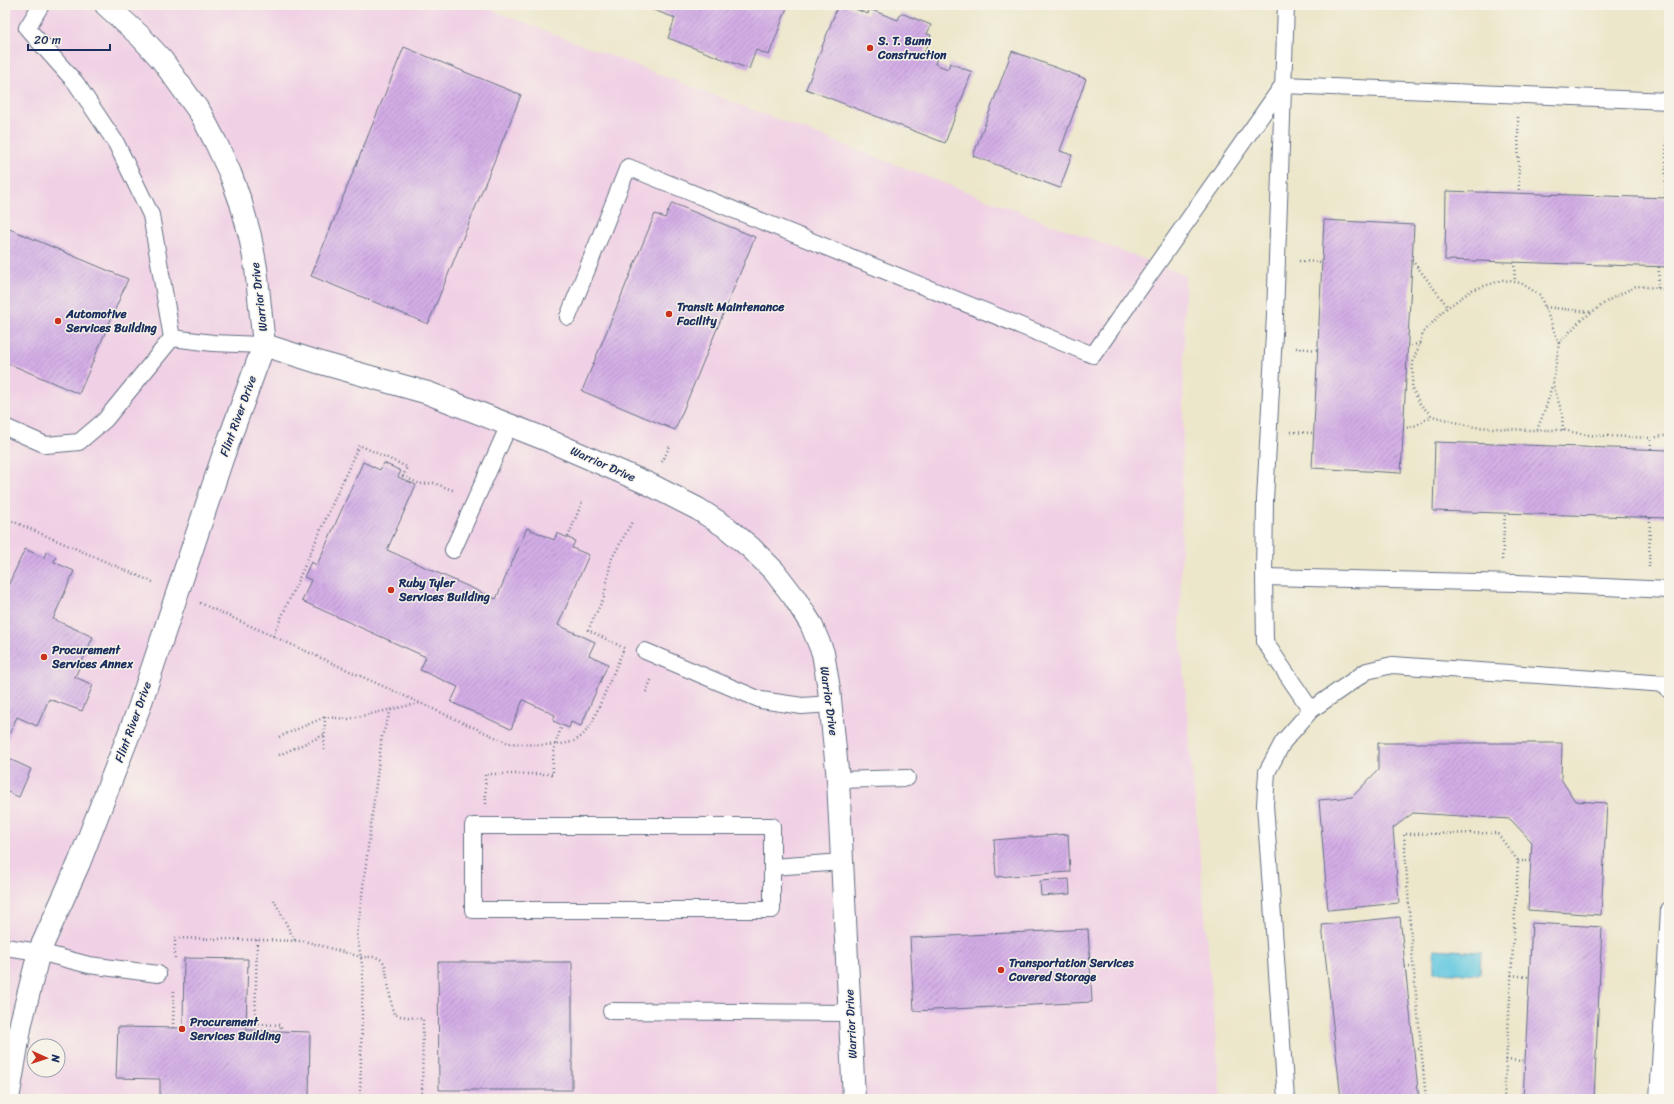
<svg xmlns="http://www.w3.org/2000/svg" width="1674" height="1104" font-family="Sriracha,sans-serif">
  <defs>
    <pattern id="building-hatch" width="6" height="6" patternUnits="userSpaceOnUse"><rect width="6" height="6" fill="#d3ade6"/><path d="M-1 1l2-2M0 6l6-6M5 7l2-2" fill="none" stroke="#aa8dbe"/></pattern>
  </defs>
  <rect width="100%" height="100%" fill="#f7f3e8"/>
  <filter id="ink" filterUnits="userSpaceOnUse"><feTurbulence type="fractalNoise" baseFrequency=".025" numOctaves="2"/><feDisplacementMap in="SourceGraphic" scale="8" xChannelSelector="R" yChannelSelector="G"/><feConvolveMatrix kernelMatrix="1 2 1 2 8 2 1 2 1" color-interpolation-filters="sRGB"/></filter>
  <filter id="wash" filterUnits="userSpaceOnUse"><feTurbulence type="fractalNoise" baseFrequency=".012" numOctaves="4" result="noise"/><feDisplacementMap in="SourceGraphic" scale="16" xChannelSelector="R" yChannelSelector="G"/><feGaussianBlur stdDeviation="0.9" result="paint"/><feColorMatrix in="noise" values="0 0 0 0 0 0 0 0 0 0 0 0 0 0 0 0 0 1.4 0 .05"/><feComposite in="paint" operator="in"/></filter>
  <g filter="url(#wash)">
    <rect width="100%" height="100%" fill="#ece6ca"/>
    <path fill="#f0d0e5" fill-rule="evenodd" d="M5 5H478L1185 275 1180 629 1221 1099H5ZM34 1046H58V1070H34Z"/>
    <path fill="#62c8df" stroke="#3e7c9e" d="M1434 949 1481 952 1480 974 1434 972Z"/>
    <g id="blocks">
      <path fill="url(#building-hatch)" d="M640 5H788L769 55 756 50 749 69 668 38 675 18Z
        M838 5H845L868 14 869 9 898 20 901 13 931 25 927 34 931 35 924 53 937 58 935 64 948 69 950 63 972 72 945 143 806 89Z
        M404 47 521 95 428 324 311 276Z
        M1012 51 1086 79 1060 151 1072 155 1060 188 973 156Z
        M1446 191 1669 198V267L1445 260Z
        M672 203 755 237 675 430 582 391 655 214 665 218Z
        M1324 220 1414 225 1401 473 1312 468Z
        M5 227 128 279 79 394 5 362Z
        M1435 442 1669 450V518L1433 511Z
        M363 462 380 470 384 463 401 471 398 477 416 485 387 550 496 599 527 528 554 540 557 533 575 541 572 548 589 555 558 625 595 642 589 655 608 664 581 726 571 722 569 728 553 721 555 715 523 700 511 729 451 702 458 687 420 670 426 657 302 601 311 580 304 577 311 562 317 565Z
        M25 549 44 558 46 552 56 557 54 562 74 571 53 619 93 637 75 677 93 685 82 711 49 699 37 726 17 717 5 744V592Z
        M1378 743H1562L1561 779 1575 801 1607 803 1601 915 1528 910 1532 842 1510 819 1413 813 1393 828 1399 903 1328 910 1319 800 1352 797 1378 770Z
        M5 757 31 769 19 797 5 791Z
        M1068 834 1070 872 996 877 994 840Z
        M1069 879 1070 894 1041 896 1040 881Z
        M1400 917 1419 1099H1341L1322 925Z
        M1532 923 1602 927 1594 1099H1523Z
        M1088 929 1092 1002 914 1011 910 938Z
        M184 958 248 959 246 1030 310 1032 309 1099H160V1079L116 1078 118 1027 183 1028Z
        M438 962H572V1090H439Z"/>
    </g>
  </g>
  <g filter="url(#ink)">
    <use href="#blocks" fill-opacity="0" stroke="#646f84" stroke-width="1"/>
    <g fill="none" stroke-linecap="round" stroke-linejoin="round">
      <g stroke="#646f84" stroke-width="18">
        <path id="service" d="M41 5 27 28 76 83 116 143 151 215 172 338
          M1286 5 1275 315 1265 500 1264 577 1517 583 1669 590
          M568 317 628 167 1093 355 1283 85 1669 101
          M5 427 46 445 79 442 105 420 172 338 213 343 264 345
          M453 550 509 425
          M1264 577 1265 642 1311 710
          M645 651 761 700 802 706 831 704
          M838 780 907 778
          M772 867V910H473V826H772V867L843 862
          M5 947 39 952 89 965 158 974
          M611 1011 850 1013
          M1286 1099 1265 805 1267 772 1283 742 1311 710 1367 671 1392 665 1666 684 1669 690
          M1658 1099 1669 910"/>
      </g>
      <g stroke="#646f84" stroke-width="24">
        <path id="minor" d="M264 345 321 363 428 393 545 439 651 485 698 509 726 527 751 548 774 571 794 597 811 624 823 653 829 689 838 780 854 1099
          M8 1099 21 1023 39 952 79 863 139 708 222 459 264 345 256 268 250 236 241 203 230 173 216 143 201 114 162 60 140 36 106 5"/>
      </g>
      <path stroke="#646f84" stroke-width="2.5" stroke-dasharray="1 3" stroke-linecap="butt" d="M1518 117 1519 193
        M1665 198 1667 122
        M1412 260 1448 307
        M1299 261 1322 262
        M1514 262 1515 282
        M1658 288 1659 266
        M1545 307 1591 312
        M1559 343 1540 295 1521 283 1503 280 1472 290 1444 310 1423 333 1413 362 1412 388 1420 404 1432 416 1474 427 1528 430H1563L1587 435 1651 438 1669 435
        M1407 345 1420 344
        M1296 348 1318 350
        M1403 429 1417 425 1432 416
        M1537 430 1547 404 1552 385
        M1563 430 1562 413 1553 384 1559 343 1581 320 1609 300 1636 286 1658 288 1669 292
        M1291 432 1314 433
        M1651 449V438
        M662 462 670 446
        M5 518 155 583
        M568 537 582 502
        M1502 560 1505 513
        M1649 567 1650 518
        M200 603 508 743C524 744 561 748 576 740 583 736 586 731 591 725L623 651
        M273 636 359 445 407 467 403 476 420 484 434 483 455 491
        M624 648 588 630 604 597 611 560 632 522
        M646 692 652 678
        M279 737 325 717
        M324 750 325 717 348 719 420 703
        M279 755 324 735
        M486 804 485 774H553C552 754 555 744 562 725
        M1518 861H1531
        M274 900 295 941
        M257 940 255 1024 281 1025V1031
        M175 958V938L304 941 361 957H376L382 960 385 965 392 1008 394 1014 400 1016 423 1019 422 1099
        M1405 967H1413
        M1511 975 1529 977
        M173 1028 174 989
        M1414 1049H1421
        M1506 1060 1525 1061
        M360 1099 363 970 357 935 382 736 391 710
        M1426 1099 1412 952 1404 834 1497 833 1518 861 1504 1099"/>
      <use href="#service" stroke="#fff" stroke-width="16"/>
      <use href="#minor" stroke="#fff" stroke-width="22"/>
    </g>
  </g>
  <g fill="#c8321e" stroke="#f7f3e8" stroke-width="1.5">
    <circle cx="870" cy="48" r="4"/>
    <circle cx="669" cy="314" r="4"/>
    <circle cx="58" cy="321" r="4"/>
    <circle cx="391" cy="590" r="4"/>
    <circle cx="44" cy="657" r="4"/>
    <circle cx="1001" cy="970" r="4"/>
    <circle cx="182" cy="1029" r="4"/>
  </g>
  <g text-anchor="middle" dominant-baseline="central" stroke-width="3" stroke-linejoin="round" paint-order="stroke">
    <g font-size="12" font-weight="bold" fill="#1b2f5e" stroke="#f7f3e8" text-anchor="start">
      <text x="878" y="41">S. T. Bunn<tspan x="878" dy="14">Construction</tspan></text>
      <text x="677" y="307">Transit Maintenance<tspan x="677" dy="14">Facility</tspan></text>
      <text x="66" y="314">Automotive<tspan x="66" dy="14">Services Building</tspan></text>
      <text x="399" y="583">Ruby Tyler<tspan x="399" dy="14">Services Building</tspan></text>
      <text x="52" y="650">Procurement<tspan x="52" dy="14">Services Annex</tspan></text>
      <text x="1009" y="963">Transportation Services<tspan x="1009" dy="14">Covered Storage</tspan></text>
      <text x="190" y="1022">Procurement<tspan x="190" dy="14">Services Building</tspan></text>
    </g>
    <g font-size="12" fill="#1b2f5e" stroke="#f7f3e8">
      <text transform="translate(259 297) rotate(-97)">Warrior Drive</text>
      <text transform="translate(238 416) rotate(-70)">Flint River Drive</text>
      <text transform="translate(603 464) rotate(24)">Warrior Drive</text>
      <text transform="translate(829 701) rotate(82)">Warrior Drive</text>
      <text transform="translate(133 722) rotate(-70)">Flint River Drive</text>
      <text transform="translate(851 1024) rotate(-93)">Warrior Drive</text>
    </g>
  </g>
  <rect width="1674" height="1104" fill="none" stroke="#f7f3e8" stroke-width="20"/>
  <g transform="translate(46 1058) rotate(93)"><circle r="19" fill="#f7f3e8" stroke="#9fa5b1"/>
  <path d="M0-3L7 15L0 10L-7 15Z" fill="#c8321e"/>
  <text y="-6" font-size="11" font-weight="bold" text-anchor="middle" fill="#1b2f5e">N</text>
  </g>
  <path d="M28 44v6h82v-6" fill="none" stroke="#1b2f5e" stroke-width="2"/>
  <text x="34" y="44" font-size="12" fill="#1b2f5e" stroke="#f7f3e8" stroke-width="3" paint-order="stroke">20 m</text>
</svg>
